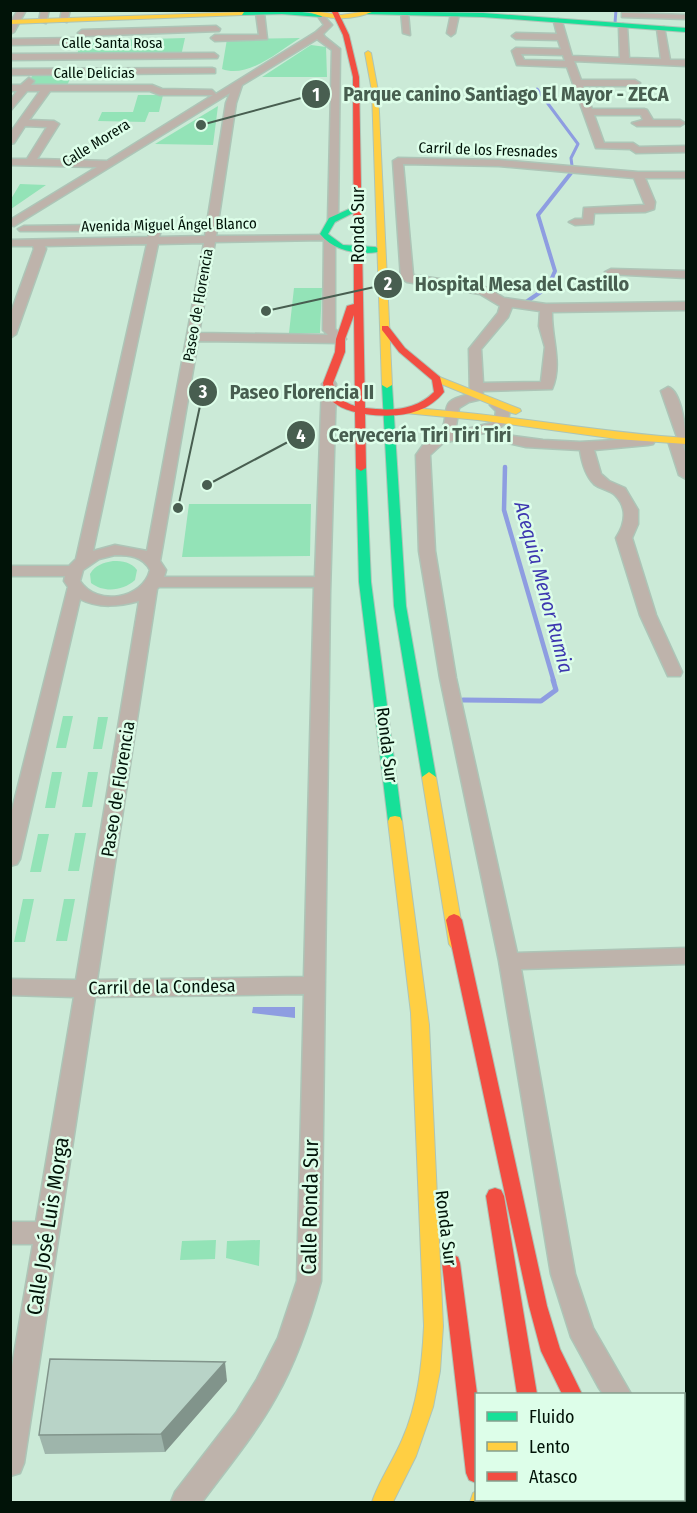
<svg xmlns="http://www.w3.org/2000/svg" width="697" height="1513" font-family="'Fira Sans Condensed',sans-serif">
  <rect width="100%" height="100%" fill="#cbead7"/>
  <path fill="#93e3b7" d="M185 38 181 56H77L80 41Z
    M300 38C279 51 248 79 222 69L227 39Z
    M311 45 326 47 327 77H262Z
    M35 72H73L66 88H24Z
    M138 95H163L159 112H149L145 122 98 121 102 112H133Z
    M218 106 213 145 155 144Z
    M20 184 46 185 11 209V199Z
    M294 288H322L320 333H289Z
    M189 504H311L310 556 182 557Z
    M113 561C123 561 131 562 137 570L135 580C123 591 104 593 91 583L90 574C95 565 103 563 113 561Z
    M63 716H73L66 748H56Z
    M98 717H108L102 749H93Z
    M52 772H62L55 808H45Z
    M88 772H98L92 807H82Z
    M75 833H86L79 871H68Z
    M38 834H49L41 872H30Z
    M23 899H34L25 942H14Z
    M64 899H75L67 941H56Z
    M216 1240 215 1259 180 1260 182 1241Z
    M260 1240 259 1266 226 1258 227 1241Z"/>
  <path fill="#8e9de1" d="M253 1007H295V1018L252 1013Z"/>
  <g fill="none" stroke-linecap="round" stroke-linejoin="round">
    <path stroke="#8e9de1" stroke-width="3" d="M615 23 616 10
      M537 89 578 144 571 158 572 166
      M570 174 572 172"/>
    <path stroke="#8e9de1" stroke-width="4" d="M526 302 548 287 555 271 538 215 571 173"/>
    <path stroke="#8e9de1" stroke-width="4.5" d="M505 467 504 510 554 682"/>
    <path stroke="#8e9de1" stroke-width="5" d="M463 700 541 701 556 690 553 680"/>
    <g stroke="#adc5b7" stroke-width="3">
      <path id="street" d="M18 10H26L14 32 10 34V23Z
        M41 10H49L46 23 39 21Z
        M62 10H70L67 22 60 20Z
        M260 11 264 13 267 39 215 41 211 38 215 35H259L256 13Z
        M401 11 408 13 410 35 403 33Z
        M455 12 459 14 455 33 451 36 447 33 451 14Z
        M321 13 332 25 323 34 325 37 340 49 338 220 333 223 328 220 332 50 317 39 242 85 236 103 216 236 329 235V239L335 242V329L346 339 340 343 198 341 160 561 166 570 164 577H315L322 384 329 380 334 381 336 384 330 593 321 1281C310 1321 297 1360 276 1397 255 1435 227 1468 202 1502H171L175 1492 236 1413 257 1379 278 1338 297 1281 304 994 95 997 24 1463 20 1473 10 1476V1378L33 1244H10V1222H36L74 997 10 995V979L76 980 139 601C120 606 99 609 80 599L20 859 17 864 10 866V818L68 587 64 581 65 576H10V566H69L76 559 147 244 45 246 46 249 16 334 10 338V315L34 249 33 246H10V240L148 237 150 231H20L18 229 24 226 167 224 173 227 171 229 161 230 159 237 205 236 226 103 230 93 14 226 10 225V220L97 167 10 165V159H27L47 127 25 126 14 143 10 144V133L40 91H27L10 111V101L17 91H10V85H21L29 78 34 81 31 85H152L162 89 212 90 216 94 316 32 324 25 317 15ZM50 91H150L160 95H213L107 161 37 159 59 124 54 121 29 120ZM324 240 323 330 328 335 199 333 215 242ZM204 243 147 551 115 545 93 551 158 244ZM115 555C129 555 143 556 150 570 143 599 97 607 80 581L83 570 99 559ZM159 587H314L304 977 97 980 157 589Z
        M625 13 686 15V19L622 17V13Z
        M558 19 562 22 572 56 620 58 619 27 623 24 627 27 629 58 661 59 657 29 664 27 670 60H686V66L574 61 581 80H635L640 83 635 86H583L592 109H644L647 110 653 120H680L685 123 680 126H637L632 123 643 120 641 115H594L604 143H633L639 147 686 146V152L636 153 630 149 596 148 567 67 517 65 512 51 516 48 561 49 558 40 516 39 512 36 516 33 557 34 554 22ZM521 54 563 55 565 61 524 60Z
        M216 26 220 29 219 31 82 36 78 33 82 30Z
        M10 39 80 38 84 41 80 44 10 45Z
        M214 53 218 56 217 58 10 60V54Z
        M212 68 215 69V73L10 75V69Z
        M398 158 499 160 638 172H686V178H645L655 202 654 209 645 212 594 213 593 224 575 225 569 222 575 219H583L584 208 645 205 634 178 499 166 403 164 413 275 472 284 488 288 504 298 546 304 686 302V310L552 312C551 337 563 364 552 389L483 391 482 399 469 402 459 408 455 432 491 423 495 419 496 411 490 405 497 401 510 409 508 421 498 429 513 436 543 440 580 442 653 438 655 441 653 444 648 445 594 450 601 474 609 481 625 488 638 510V524L632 538 656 615 682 672 680 676H668L640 615 616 538C625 524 628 508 615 495 610 490 600 489 594 484 585 475 582 463 580 450L526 447 504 442 484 433 443 443 430 455 435 551 456 678 517 953 686 948V964L521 969 575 1274 593 1328 631 1394H603L599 1388 571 1337 551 1274 499 961 440 678 419 551 416 455 423 445 442 430C451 407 437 402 470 394L469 349 498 313 500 306 480 294 407 282 401 278 393 161ZM512 307 540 311 539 326 545 347 541 382 483 383 481 349 508 317Z
        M611 269 686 271V278L607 274 605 272Z
        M668 387C682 391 686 432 686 445H683L686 455V479L679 475 668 441 670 438 677 437 661 391Z
        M684 1455 686 1456V1485L684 1484Z"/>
    </g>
    <g stroke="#adc5b7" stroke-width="2">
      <path id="fast" d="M287 10 324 15 321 17 282 14 242 15 239 13 242 11Z
        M368 11 483 13 686 28V32L483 17 366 14Z
        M356 206 363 208 335 222 328 234 343 245 375 247 378 248V252C357 255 334 251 320 234L329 218Z
        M387 382 392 385 406 606 436 777 429 782 422 777 394 606 382 385Z
        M361 465 366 468 371 582 402 821 400 825H390L388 821 359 582 356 468Z
        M647 1500H669L670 1502H648Z"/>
    </g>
    <g stroke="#adc5b7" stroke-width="2">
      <path id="slow" d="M305 10 341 15 376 10C354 21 327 21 305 10Z
        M244 12 242 15 10 24V20Z
        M368 51 371 53 378 91 392 385 387 388 382 385 372 91 365 53Z
        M437 376 520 409 521 411 516 414 512 413 434 381V377Z
        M409 408C502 413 593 432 686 438V444L617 439 478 420 405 413V409Z
        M429 772 436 777 465 944 462 948 457 950 452 948 449 944 422 777Z
        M395 816 400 817 402 821 429 1025 443 1326 440 1371 433 1407 416 1456 393 1502H372C379 1481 393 1461 402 1440 418 1404 422 1365 424 1326L411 1013 388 821 390 817Z
        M476 1491V1500H490V1502H470L473 1493Z
        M538 1500H558V1502H538Z"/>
    </g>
    <g stroke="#adc5b7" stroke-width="2">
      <path id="jam" d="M331 10H337L349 35 359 77 365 408C391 411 415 411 434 392L432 380 399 352 382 330V326H388L405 348 440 377 444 392C425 416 394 418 365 414L366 468 361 471 356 468 355 412C339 408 326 401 323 383L335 352 336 339 347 306 354 304 353 77 343 35ZM354 315 355 406C343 402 335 396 333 383L345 352V339Z
        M454 914 459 916 462 920 547 1306 560 1349 582 1394H562L541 1351 529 1306 446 920 449 916Z
        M495 1188 501 1190 504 1196 537 1394H517L486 1196 489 1190Z
        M451 1254 458 1257 460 1263 477 1394 476 1483 469 1480 466 1473 442 1263 444 1257Z"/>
    </g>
    <use href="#street" fill="#beb3ab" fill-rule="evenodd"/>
    <use href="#fast" fill="#16e098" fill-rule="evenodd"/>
    <use href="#slow" fill="#ffcf43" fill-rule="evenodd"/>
    <use href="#jam" fill="#f24e42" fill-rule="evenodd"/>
  </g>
  <path fill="#9eb5ab" d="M227 1381 165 1452 45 1454 39 1435Z"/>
  <path fill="#81948b" d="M225 1362 227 1381 165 1452 161 1434Z"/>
  <path fill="#b8d3c7" stroke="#81948b" stroke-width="1.5" d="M50 1359 225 1362 161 1434 39 1435Z"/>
  <g text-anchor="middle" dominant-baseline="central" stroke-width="5" stroke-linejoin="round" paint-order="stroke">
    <g font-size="15" fill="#011308" stroke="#ddfee9">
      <text x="112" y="43">Calle Santa Rosa</text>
      <text x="94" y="73">Calle Delicias</text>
      <text transform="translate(96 143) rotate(-32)">Calle Morera</text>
      <text transform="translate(488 150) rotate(2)">Carril de los Fresnades</text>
      <text transform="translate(169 225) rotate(-1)">Avenida Miguel Ángel Blanco</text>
      <text transform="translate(198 305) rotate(-80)">Paseo de Florencia</text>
    </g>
    <g font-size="18" fill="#011308" stroke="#ddfee9">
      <text transform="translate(358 225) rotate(-90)">Ronda Sur</text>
      <text transform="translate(387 745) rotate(83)">Ronda Sur</text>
      <text transform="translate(118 789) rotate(-81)">Paseo de Florencia</text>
      <text transform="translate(162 987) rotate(-1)">Carril de la Condesa</text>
      <text transform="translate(446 1228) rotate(83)">Ronda Sur</text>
    </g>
    <g font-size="20" font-style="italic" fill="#3d37b0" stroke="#ddfee9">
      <text transform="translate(544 587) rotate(75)">Acequia Menor Rumia</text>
    </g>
    <g font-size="21" fill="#011308" stroke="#ddfee9">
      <text transform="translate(310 1207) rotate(-89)">Calle Ronda Sur</text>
      <text transform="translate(48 1226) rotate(-81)">Calle José Luis Morga</text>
    </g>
  </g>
  <path fill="none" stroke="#485e50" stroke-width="2" d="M201 125L316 94M266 311L388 284M178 508L203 392M207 485L301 435"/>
  <g fill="#485e50" stroke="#ddfee9" stroke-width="2">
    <circle cx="201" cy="125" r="6"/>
    <circle cx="266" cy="311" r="6"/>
    <circle cx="178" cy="508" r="6"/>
    <circle cx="207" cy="485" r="6"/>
    <circle cx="316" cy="94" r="15"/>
    <circle cx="388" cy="284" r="15"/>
    <circle cx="203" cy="392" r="15"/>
    <circle cx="301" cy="435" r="15"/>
  </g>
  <g font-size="18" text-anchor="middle" font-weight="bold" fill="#fff">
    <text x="316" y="101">1</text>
    <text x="388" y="290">2</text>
    <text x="203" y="398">3</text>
    <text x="301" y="442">4</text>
  </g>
  <g font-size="20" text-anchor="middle" font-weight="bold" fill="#485e50" stroke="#ddfee9" stroke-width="5" stroke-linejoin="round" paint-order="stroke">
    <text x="506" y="101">Parque canino Santiago El Mayor - ZECA</text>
    <text x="522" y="291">Hospital Mesa del Castillo</text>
    <text x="302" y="399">Paseo Florencia II</text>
    <text x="420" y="442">Cervecería Tiri Tiri Tiri</text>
  </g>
  <rect width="697" height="1513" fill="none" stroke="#011308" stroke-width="24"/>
  <rect x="475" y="1393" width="210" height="108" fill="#ddfee9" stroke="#85a08f" stroke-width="1.5"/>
  <rect x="487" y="1412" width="30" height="9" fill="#16e098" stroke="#85a08f" stroke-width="1.5"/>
  <text x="529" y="1423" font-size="18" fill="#011308">Fluido</text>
  <rect x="487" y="1442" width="30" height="9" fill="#ffcf43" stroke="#85a08f" stroke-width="1.5"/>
  <text x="529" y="1453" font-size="18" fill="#011308">Lento</text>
  <rect x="487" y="1472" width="30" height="9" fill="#f24e42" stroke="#85a08f" stroke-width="1.5"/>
  <text x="529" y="1483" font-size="18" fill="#011308">Atasco</text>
</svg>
